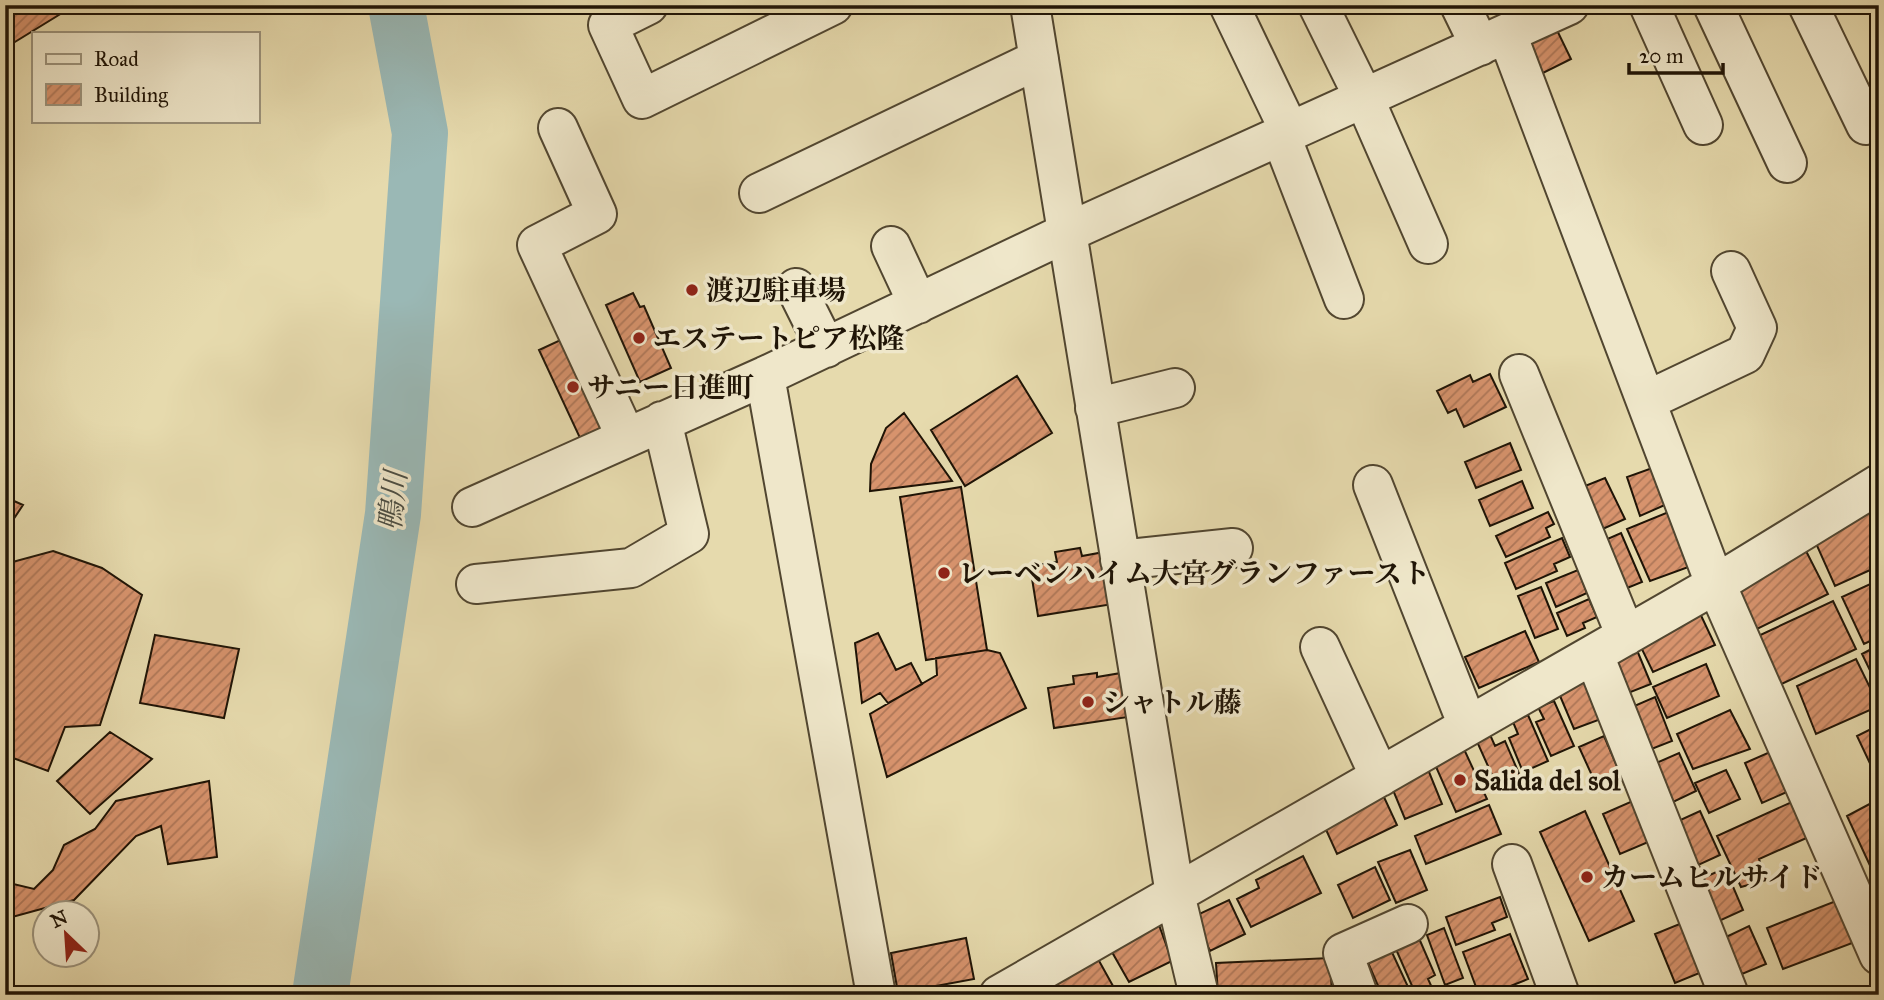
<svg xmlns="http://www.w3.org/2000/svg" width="1884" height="1000" font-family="'IM FELL Great Primer','Noto Serif JP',serif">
  <defs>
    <pattern id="building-hatch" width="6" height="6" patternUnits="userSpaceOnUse" patternTransform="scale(1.75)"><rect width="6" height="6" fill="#d7936d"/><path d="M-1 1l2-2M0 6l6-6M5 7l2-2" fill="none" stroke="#ae7758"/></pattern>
  </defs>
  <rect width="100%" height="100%" fill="#e6daad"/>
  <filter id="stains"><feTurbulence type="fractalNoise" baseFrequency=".00286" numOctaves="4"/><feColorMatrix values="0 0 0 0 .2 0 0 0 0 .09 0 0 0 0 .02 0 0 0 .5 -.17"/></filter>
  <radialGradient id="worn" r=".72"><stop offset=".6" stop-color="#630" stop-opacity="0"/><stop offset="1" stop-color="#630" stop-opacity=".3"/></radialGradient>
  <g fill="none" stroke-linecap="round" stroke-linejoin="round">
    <path stroke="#9ab8b5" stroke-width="56" d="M320 995 393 514 420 133 396 5"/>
  </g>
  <path fill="url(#building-hatch)" stroke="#1f1406" stroke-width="2" d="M5 5H75L5 48Z
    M1553 22 1571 59 1537 76 1519 39Z
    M633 293 640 307 644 306 671 368 640 382 606 305Z
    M567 337 608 425 580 438 539 350Z
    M1490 374 1506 407 1464 427 1456 409 1448 413 1437 391 1470 375 1473 382Z
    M1017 376 1052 433 965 486 931 430Z
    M904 413 952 481 870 491 871 464 886 428Z
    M1510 443 1521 470 1476 488 1465 462Z
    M1658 466 1676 500 1640 516 1627 477Z
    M1605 478 1625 519 1596 532 1575 490Z
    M1522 481 1533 508 1490 526 1479 500Z
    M961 487 987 650 926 660 900 497Z
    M5 497 23 505 5 532Z
    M1879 499V566L1835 586 1814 539Z
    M1671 511 1694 565 1650 581 1627 529Z
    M1548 512 1554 524 1546 528 1550 537 1506 557 1496 536Z
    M1621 533 1642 582 1615 593 1596 544Z
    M1562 538 1570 557 1554 564 1557 571 1516 589 1505 563Z
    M1080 548 1082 556 1104 552 1113 604 1038 616 1030 566 1057 562 1055 552Z
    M1805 549 1828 594 1755 630 1736 583Z
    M53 551 102 568 142 595 100 725 65 727 48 771 5 755V715L13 683 5 673V564Z
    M1578 570 1587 593 1556 607 1546 583Z
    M1879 580V637L1864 644 1842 597Z
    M1541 587 1558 629 1535 638 1518 596Z
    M1589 599 1597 617 1583 623 1585 628 1567 636 1557 613Z
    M1833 601 1856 649 1777 686 1756 637Z
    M1697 607 1715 645 1653 672 1638 641Z
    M1525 631 1539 662 1479 688 1465 657Z
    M878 633 896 670 911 663 922 684 888 703 880 693 862 703 855 643Z
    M155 635 239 649 224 718 140 703Z
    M1634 643 1651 684 1628 693 1611 653Z
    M1879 645V689L1862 654Z
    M987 650 1000 653 1026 708 887 777 870 714 937 675 936 658Z
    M1856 659 1879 706 1816 734 1797 686Z
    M1706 664 1719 696 1667 718 1653 687Z
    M1097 673V677L1121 673 1128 717 1054 728 1048 688 1074 684 1073 676Z
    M1582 673 1601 719 1574 729 1555 684Z
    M1655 697 1672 741 1649 750 1632 707Z
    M1554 701 1574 746 1551 756 1536 722 1544 719 1538 707Z
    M1730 710 1750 749 1693 769 1677 734Z
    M1528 715 1548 761 1523 772 1509 738 1518 734 1513 722Z
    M1879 725V772L1875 774 1857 736Z
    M1487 728 1495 746 1505 741 1520 776 1497 786 1474 735Z
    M110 732 152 759 90 814 57 781Z
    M1604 736 1623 780 1599 791 1579 747Z
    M1463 747 1487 799 1456 812 1433 760Z
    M1770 752 1789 791 1762 803 1745 763Z
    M1679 753 1696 791 1671 803 1654 764Z
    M1425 762 1442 804 1405 819 1388 778Z
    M1726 770 1740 799 1709 813 1695 783Z
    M209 781 217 857 168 864 161 826 136 836 74 900 5 919V882L34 889 53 870 64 845 95 829 116 801Z
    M1383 795 1397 825 1337 854 1323 823Z
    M1879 799V885L1847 816Z
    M1635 800 1653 840 1620 854 1603 814Z
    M1794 801 1811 836 1759 859 1766 880 1741 887 1717 836Z
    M1489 805 1501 834 1426 864 1415 836Z
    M1585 811 1634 921 1589 941 1540 832Z
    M1700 811 1720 855 1696 866 1676 822Z
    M1410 850 1427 890 1396 903 1378 862Z
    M1303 856 1321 893 1251 927 1237 899 1259 888 1256 880Z
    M1375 867 1390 900 1353 918 1338 885Z
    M1725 868 1743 910 1719 921 1701 879Z
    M1500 897 1507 917 1492 923 1495 930 1456 945 1446 917Z
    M1229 900 1245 934 1210 951 1198 926 1197 915Z
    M1836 901 1855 942 1783 969 1767 928Z
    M1682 923 1702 972 1675 983 1655 934Z
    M1159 925 1172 961 1129 982 1112 952Z
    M1749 926 1766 964 1742 974 1726 937Z
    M1444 928 1463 978 1445 985 1427 935Z
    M1510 934 1528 979 1488 995H1479L1463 952Z
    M1418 936 1435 975 1428 979 1434 992 1428 995H1416L1395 947Z
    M966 938 974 979 898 993 891 953Z
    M1390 948 1409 989 1397 995H1382L1366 958Z
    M1330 958 1332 995H1218L1216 963Z
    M1098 959 1118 995H1061L1056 984Z"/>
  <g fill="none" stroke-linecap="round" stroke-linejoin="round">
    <g stroke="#514630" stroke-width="42">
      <path id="minor" d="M648 5 608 25 642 99 833 5
        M1030 5 1175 894 1199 995
        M1229 5 1290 132
        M1318 5 1364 98 1428 244
        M1460 5 1480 46
        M1649 5 1703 125
        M1713 5 1787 163
        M1808 5 1866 125
        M1507 34 1709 568 1879 955
        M558 128 597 214 537 245 626 437
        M1281 136 1344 299
        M759 193 1039 59
        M891 246 918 304
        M796 288 826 348
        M1519 374 1626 636
        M765 376 876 995
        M1646 401 1745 354 1757 328 1731 271
        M1095 408 1175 388
        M1373 485 1468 726
        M472 507 765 376 1066 233 1569 5
        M1120 560 1233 548
        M476 584 631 568 689 534 662 421
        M1320 647 1380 777
        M1594 655 1729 995
        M1512 864 1560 995
        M999 995 1716 584 1879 484
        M1358 995 1343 953 1408 924"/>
    </g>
    <use href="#minor" stroke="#efe7ca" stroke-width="38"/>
  </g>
  <g fill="#8f2418" stroke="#efe7ca" stroke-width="2.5">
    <circle cx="692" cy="290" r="7"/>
    <circle cx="639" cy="338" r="7"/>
    <circle cx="573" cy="387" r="7"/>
    <circle cx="944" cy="573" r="7"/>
    <circle cx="1088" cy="702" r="7"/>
    <circle cx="1460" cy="780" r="7"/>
    <circle cx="1587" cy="877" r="7"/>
  </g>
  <g text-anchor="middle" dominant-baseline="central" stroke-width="7" stroke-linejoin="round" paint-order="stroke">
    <g font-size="28" font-weight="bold" fill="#1f1406" stroke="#efe7ca" text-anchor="start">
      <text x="706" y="290">渡辺駐車場</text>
      <text x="653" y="338">エステートピア松隆</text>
      <text x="587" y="387">サニー日進町</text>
      <text x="958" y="573">レーベンハイム大宮グランファースト</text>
      <text x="1102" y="702">シャトル藤</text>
      <text x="1474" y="780">Salida del sol</text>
      <text x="1601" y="877">カームヒルサイド</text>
    </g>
    <g font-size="30" font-style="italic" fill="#4a4d43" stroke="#efe7ca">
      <text transform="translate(393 501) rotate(-84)">鴨川</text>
    </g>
  </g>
  <rect width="1884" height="1000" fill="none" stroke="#e6daad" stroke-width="28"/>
  <rect x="7" y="7" width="1870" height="986" fill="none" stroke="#1f1406" stroke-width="3.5"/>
  <rect x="14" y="14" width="1856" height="972" fill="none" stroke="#1f1406" stroke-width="2"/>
  <rect x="32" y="32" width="228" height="91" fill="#efe7ca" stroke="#9c937c" stroke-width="2"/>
  <rect x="46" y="54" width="35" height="10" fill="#efe7ca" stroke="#9c937c" stroke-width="2"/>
  <text x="94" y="66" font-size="21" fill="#1f1406">Road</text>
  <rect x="46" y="84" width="35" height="21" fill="url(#building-hatch)" stroke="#9c937c" stroke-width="2"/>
  <text x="94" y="102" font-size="21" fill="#1f1406">Building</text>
  <g transform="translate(66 934) rotate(335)"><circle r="33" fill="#efe7ca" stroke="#9c937c" stroke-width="2"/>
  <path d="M0-5L12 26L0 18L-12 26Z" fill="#8f2418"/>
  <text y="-10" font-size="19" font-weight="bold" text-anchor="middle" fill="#1f1406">N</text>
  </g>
  <path d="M1629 63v10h94v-10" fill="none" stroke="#1f1406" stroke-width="3.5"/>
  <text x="1639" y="63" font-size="21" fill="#1f1406" stroke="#efe7ca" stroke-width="5" paint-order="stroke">20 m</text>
  <rect width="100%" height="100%" filter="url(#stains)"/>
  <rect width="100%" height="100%" fill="url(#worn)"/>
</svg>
